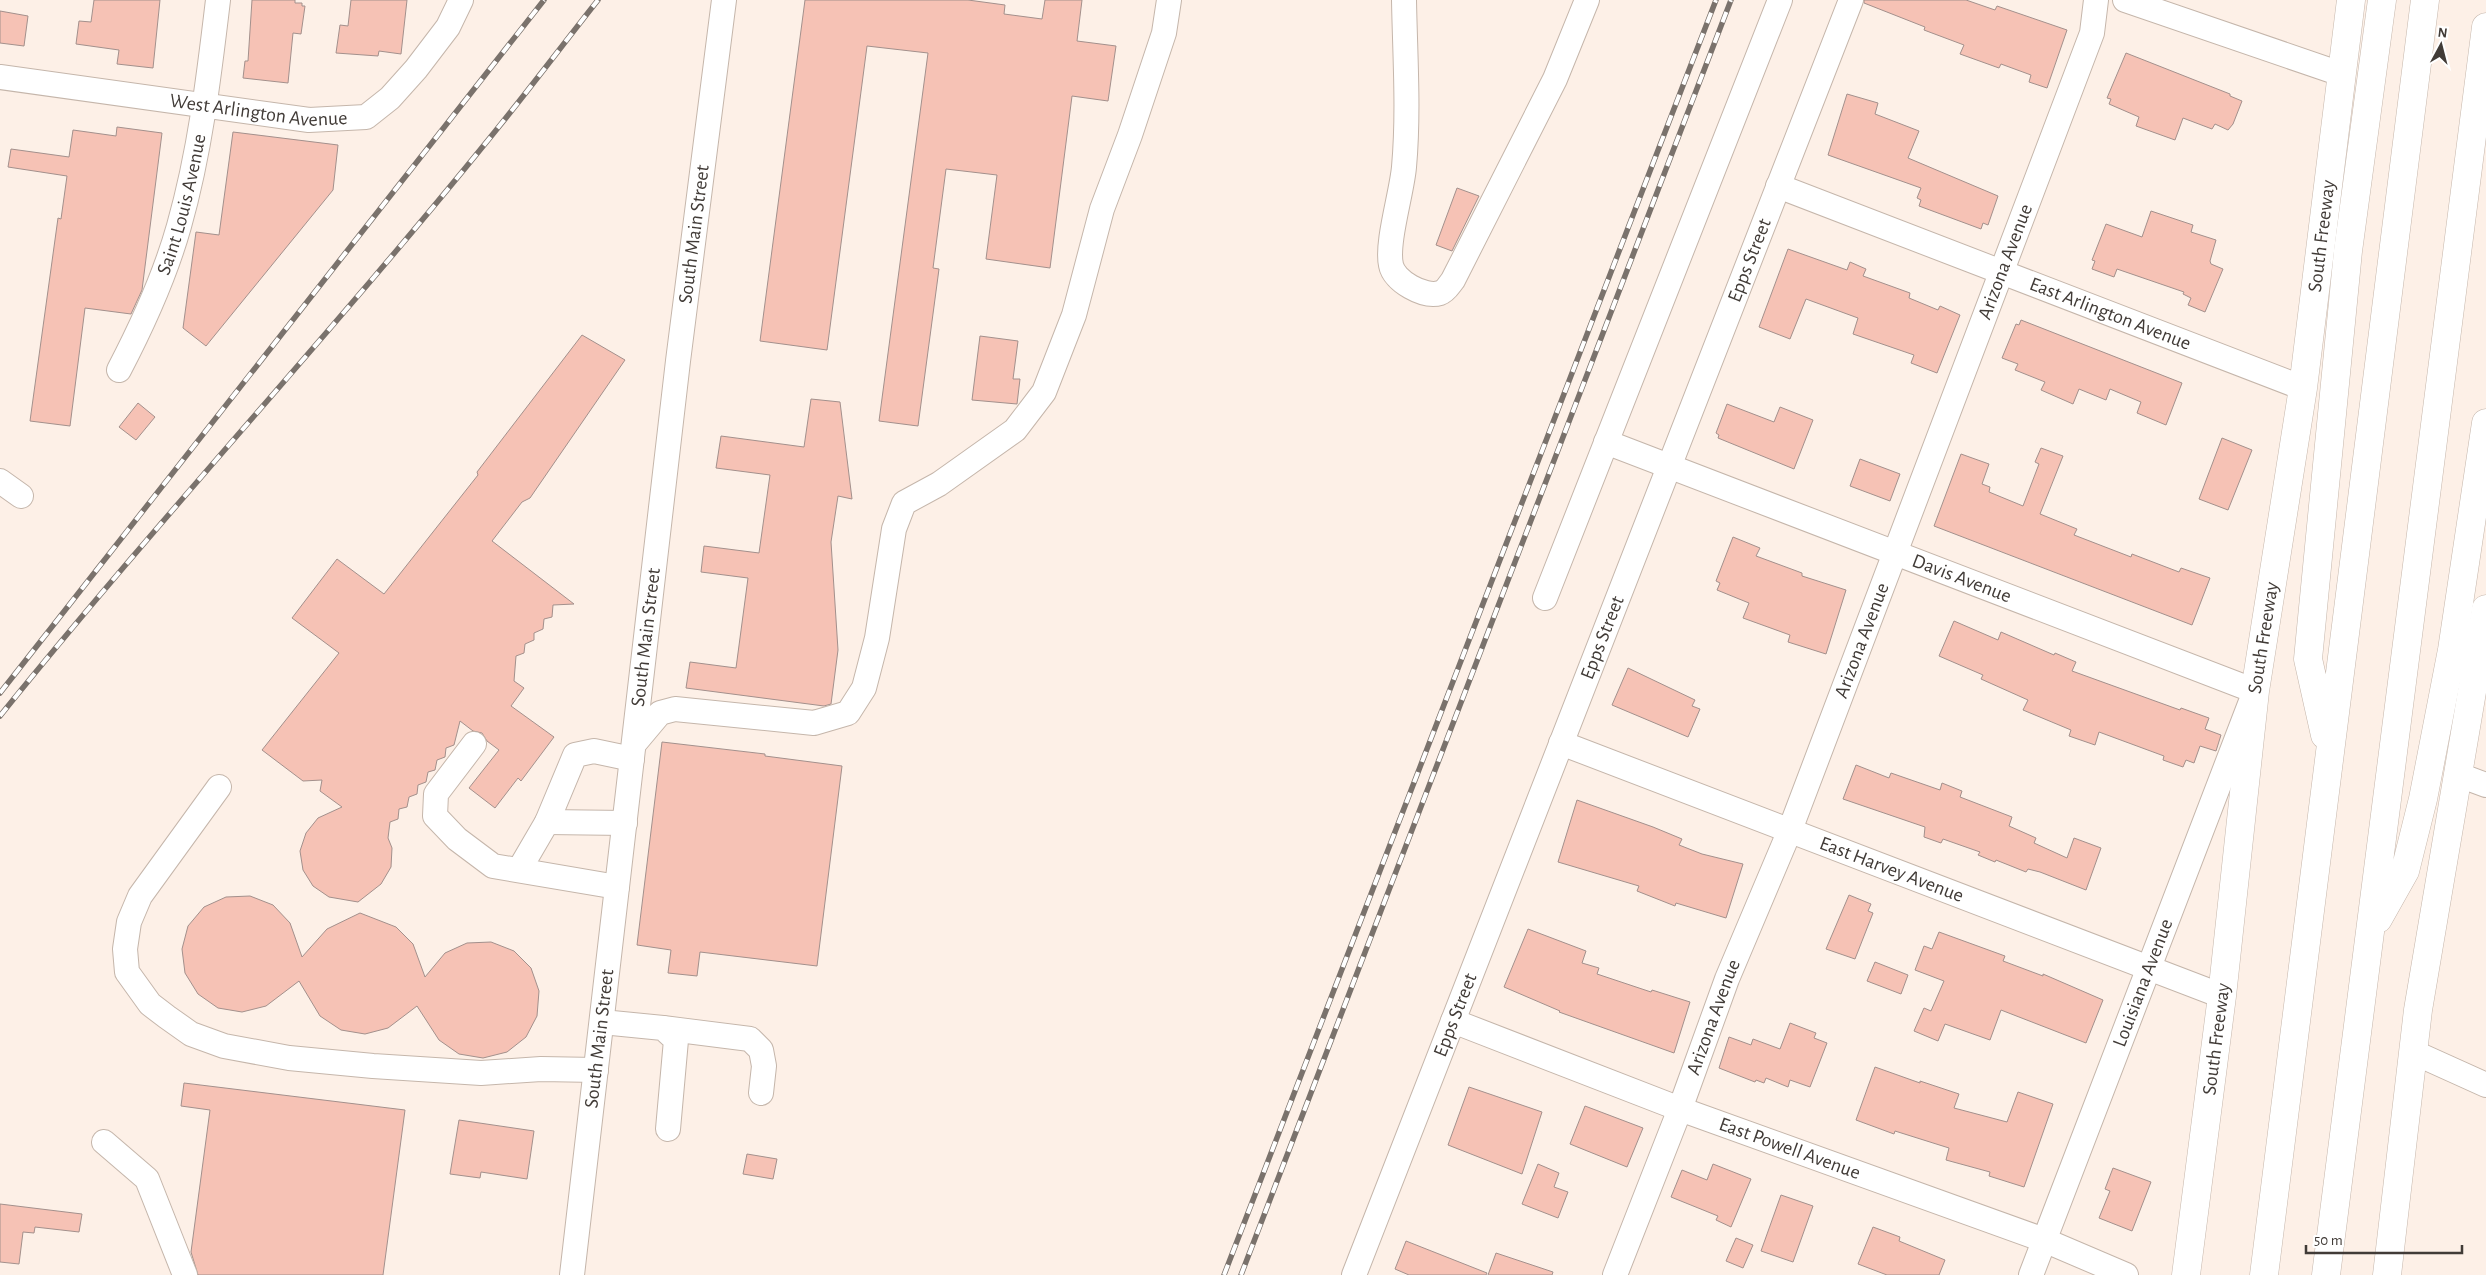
<svg xmlns="http://www.w3.org/2000/svg" width="2486" height="1275" font-family="'Alegreya Sans',sans-serif">
  <rect width="100%" height="100%" fill="#fdf0e7"/>
  <path fill="#f6c2b5" stroke="#a3908c" d="M94 0H160L153 68 117 64 119 50 76 44 79 21 91 22Z
    M252 0H295V3H302V6H305L301 34 293 33 288 83 243 78 245 61H248Z
    M351 0H407L401 54 379 51 378 56 336 53 340 25 348 26Z
    M805 0H968L1005 5 1004 14 1042 19 1045 0H1082L1077 41 1116 46 1108 101 1072 96 1050 268 986 259 997 175 946 169 933 268 939 269 918 426 879 421 928 53 867 46 827 350 760 341Z
    M1864 0H1966L1995 10 1997 6 2067 30 2047 88 2029 82 2031 75 2001 64 1999 68 1960 54 1964 45 1924 30 1925 27 1864 3Z
    M0 11 28 16 24 46 0 43Z
    M2126 53 2230 94V96L2242 101 2233 124 2228 130 2215 124 2212 129 2183 118 2175 140 2136 126 2139 117 2109 104 2111 99 2107 98Z
    M1847 94 1878 103 1875 114 1919 131 1908 158 1998 196 1988 225 1983 223 1981 229 1919 206 1921 200 1917 198 1921 188 1828 155Z
    M117 127 162 133 142 290 131 314 85 308 70 426 30 421 58 218 61 219 67 176 8 167 11 149 69 157 73 130 116 136Z
    M233 132 338 145 333 190 206 346 183 328 196 232 219 235Z
    M1457 188 1479 196 1452 251 1436 245Z
    M2151 211 2193 225 2191 232 2216 240 2210 261 2211 264 2223 269 2205 312 2188 305 2191 298 2183 294 2184 292 2117 269 2114 277 2092 269 2095 261 2092 260 2106 224 2142 237Z
    M1788 249 1847 270 1850 262 1866 269 1863 276 1910 293 1909 298 1938 310 1940 306 1960 315 1937 373 1911 363 1914 355 1853 334 1858 318 1806 299 1790 339 1759 327Z
    M2021 320 2182 383 2166 425 2137 413 2141 402 2110 389 2106 400 2079 389 2073 404 2041 390 2045 382 2015 370 2018 364 2002 358 2016 324 2019 325Z
    M582 335 625 360 530 498 522 502 492 541 574 604 553 605 552 617 544 619 543 629 534 633V640L525 644 524 653 516 656 514 681 524 688 511 706 554 737 521 781 518 778 495 808 469 788 499 750 487 741 482 733 473 731 460 721 454 745 446 748 445 757 437 760 435 770 428 772 426 782 418 785 417 794 409 797 407 807 399 809 398 819 390 822 388 838 392 848 391 867 381 884 358 902 329 897 313 886 303 870 300 851 306 833 318 818 342 807 320 791 322 780 303 781 262 750 339 653 292 618 337 559 384 594 478 475 477 472Z
    M980 336 1018 341 1013 379H1020L1017 404 972 400Z
    M811 399 840 402 852 499 838 496 831 542 838 650 831 704 824 706 686 688 690 662 736 668 748 578 701 572 704 546 759 553 770 475 716 468 721 436 804 447Z
    M138 403 155 417 136 440 119 427Z
    M1727 404 1774 422 1780 407 1813 420 1794 469 1718 438 1719 435 1716 433Z
    M2222 438 2252 450 2228 510 2199 499Z
    M2041 448 2063 456 2040 514 2077 529 2074 535 2131 557 2132 554 2179 572 2181 568 2210 578 2192 625 1934 526 1961 454 1989 464 1982 484 1990 487 1989 492 2023 506 2039 464 2035 462Z
    M1860 459 1900 474 1890 501 1850 486Z
    M1733 537 1760 548 1756 556 1802 573V576L1846 590 1826 654 1788 642 1790 635 1743 618 1749 603 1717 590 1720 583 1716 581Z
    M1954 621 1998 640 2001 632 2054 655 2055 653 2076 662 2072 671 2180 710 2181 708 2209 718 2205 729 2221 735 2216 751 2200 746 2194 763 2186 760 2183 767 2163 760 2164 756 2099 732 2095 745 2069 736 2071 730 2023 710 2028 700 1981 679 1983 675 1939 656Z
    M1628 668 1695 700 1692 706 1700 709 1688 737 1612 705Z
    M662 742 765 754V756L842 766 817 966 700 952 697 976 668 973 671 950 637 945Z
    M1856 765 1889 778 1891 773 1940 790 1942 783 1962 791 1960 797 2012 817 2009 826 2036 838 2034 843 2067 858 2074 838 2101 848 2086 890 2040 872 2028 869 2026 872 1996 860 1995 862 1978 855 1980 852 1943 839 1941 843 1924 837 1925 827 1843 799Z
    M1577 800 1653 827 1682 839 1679 845 1702 854 1743 864 1726 918 1676 903 1675 906 1637 891 1639 886 1558 862Z
    M1849 895 1871 904 1868 911 1873 913 1855 959 1826 949Z
    M250 896 273 905 290 923 302 957 327 929 360 913 396 927 413 944 425 977 445 953 467 943 491 942 514 951 531 968 539 991 537 1016 526 1037 507 1052 483 1058 459 1054 439 1040 417 1006 388 1028 365 1034 341 1030 320 1016 299 981 266 1006 242 1012 218 1008 198 994 185 973 182 949 188 926 204 907 226 897Z
    M1528 929 1586 951 1582 963 1599 968 1597 974 1651 992 1652 990 1690 1002 1674 1053 1559 1012 1560 1011 1504 987Z
    M1939 932 2005 956 2003 961 2043 976V974L2103 1000 2086 1043 2001 1010 1990 1040 1945 1024 1938 1041 1914 1031 1924 1008 1931 1011 1944 981 1915 970 1924 946 1932 949Z
    M1875 962 1908 975 1901 994 1867 981Z
    M1790 1023 1816 1033 1814 1038 1827 1043 1810 1087 1790 1080 1788 1087 1766 1078 1764 1083 1756 1080 1755 1082 1719 1068 1729 1037 1751 1045 1753 1039 1780 1049Z
    M1875 1067 1920 1083V1081L1959 1094 1954 1108 2007 1122 2018 1092 2053 1104 2024 1187 1989 1176 1990 1172 1946 1160 1949 1148 1895 1131 1894 1134 1856 1120Z
    M184 1083 405 1110 383 1275H198L191 1252 210 1110 181 1106Z
    M1469 1087 1542 1112 1522 1174 1448 1145Z
    M1585 1106 1643 1128 1627 1167 1570 1144Z
    M459 1120 534 1131 527 1179 481 1172 480 1178 450 1174Z
    M747 1154 777 1159 773 1179 743 1174Z
    M1538 1164 1559 1173 1554 1187 1568 1192 1558 1218 1522 1204Z
    M1713 1164 1751 1179 1731 1227 1716 1220 1718 1216 1671 1197 1682 1170 1707 1180Z
    M2113 1168 2151 1182 2132 1231 2099 1218 2110 1191 2105 1189Z
    M1781 1195 1813 1206 1793 1262 1761 1251Z
    M0 1204 82 1214 79 1232 35 1227 34 1233 23 1232 19 1264 0 1262Z
    M1873 1227 1900 1237 1899 1241 1945 1260 1939 1275H1887L1858 1264Z
    M1736 1238 1753 1245 1743 1268 1726 1261Z
    M1406 1241 1487 1273 1486 1275H1409L1395 1269Z
    M1496 1253 1553 1272 1552 1275H1488Z"/>
  <g fill="none" stroke-linecap="round" stroke-linejoin="round">
    <g stroke="#c5b6ab" stroke-width="26">
      <g id="minor">
        <path d="M1404 0C1405 56 1409 111 1404 167 1402 192 1386 243 1391 265 1394 281 1424 298 1440 293 1446 291 1449 285 1453 280L1555 79 1587 0"/>
        <path d="M2125 0 2341 74"/>
        <path id="s1" d="M0 77 309 120 366 117 390 98 416 69 448 27 461 0"/>
        <path id="s2" d="M1778 186 2303 388"/>
        <path id="s3" d="M119 370C143 324 165 276 179 226 200 152 209 76 218 0"/>
        <path id="s4" d="M1606 442 2255 691 2031 1275"/>
        <path d="M0 481 21 496"/>
        <path d="M1545 598 1780 0"/>
        <path id="s5" d="M1561 743 2222 996"/>
        <path d="M474 744 436 794 435 816 457 839 493 866 617 887"/>
        <path d="M634 744 660 713 675 709 814 723 848 713 864 688 877 638 894 529 904 503 939 484 1015 430 1044 392 1074 315 1102 209 1130 135 1164 33 1169 0"/>
        <path d="M2459 775 2486 785"/>
        <path d="M219 787 140 896 129 922 125 949 127 972 150 1004 167 1017 191 1034 224 1046 289 1058 373 1066 481 1073 541 1069 596 1070"/>
        <path d="M547 822 625 823"/>
        <path d="M519 870 547 822 575 755 594 751 632 759"/>
        <path id="s6" d="M1453 1021 1680 1109 2044 1240 2126 1275"/>
        <path d="M602 1022 663 1028 676 1040 668 1129"/>
        <path d="M663 1028 750 1039 761 1050 764 1066 761 1093"/>
        <path d="M2413 1052 2486 1085"/>
        <path d="M104 1142 147 1179 185 1275"/>
        <path id="s7" d="M572 1275 678 361 724 0"/>
        <path id="s8" d="M1354 1275 1851 0"/>
        <path id="s9" d="M1615 1275 1680 1109 1727 979 1790 830 2092 33 2096 0"/>
      </g>
    </g>
    <g stroke="#c5b6ab" stroke-width="29">
      <g id="major">
        <path id="s10" d="M2186 1275 2222 996 2255 691 2303 388 2351 0"/>
        <path d="M2387 1275 2418 1010 2486 609"/>
      </g>
    </g>
    <g stroke="#c5b6ab" stroke-width="29">
      <path id="highway" d="M2325 735 2308 659 2348 251 2382 0
        M2378 919 2405 871 2423 799 2452 650 2486 423
        M2264 1275 2425 0
        M2326 1275 2486 27"/>
    </g>
    <use href="#minor" stroke="#fff" stroke-width="24"/>
    <use href="#major" stroke="#fff" stroke-width="28"/>
    <use href="#highway" stroke="#fff" stroke-width="28"/>
    <g stroke="#7a726c" stroke-width="5.5">
      <path id="rail" d="M0 693 544 0
        M0 716C161 516 336 329 497 129 531 87 564 43 598 0
        M1224 1275 1716 0
        M1241 1275 1731 0"/>
    </g>
    <use href="#rail" stroke="#fff" stroke-width="4" stroke-dasharray="11" stroke-linecap="butt"/>
  </g>
  <g text-anchor="middle" dominant-baseline="central" stroke-width="4" stroke-linejoin="round" paint-order="stroke">
    <g font-size="20" fill="#413b37" stroke="#fff">
      <text stroke="none"><textPath href="#s1" startOffset="261">West Arlington Avenue</textPath></text>
      <text stroke="none"><textPath href="#s3" startOffset="178">Saint Louis Avenue</textPath></text>
      <text stroke="none"><textPath href="#s7" startOffset="1048">South Main Street</textPath></text>
      <text stroke="none"><textPath href="#s10" startOffset="1048">South Freeway</textPath></text>
      <text stroke="none"><textPath href="#s8" startOffset="1089">Epps Street</textPath></text>
      <text stroke="none"><textPath href="#s9" startOffset="1086">Arizona Avenue</textPath></text>
      <text stroke="none"><textPath href="#s2" startOffset="356">East Arlington Avenue</textPath></text>
      <text stroke="none"><textPath href="#s4" startOffset="381">Davis Avenue</textPath></text>
      <text stroke="none"><textPath href="#s7" startOffset="642">South Main Street</textPath></text>
      <text stroke="none"><textPath href="#s8" startOffset="684">Epps Street</textPath></text>
      <text stroke="none"><textPath href="#s10" startOffset="642">South Freeway</textPath></text>
      <text stroke="none"><textPath href="#s9" startOffset="681">Arizona Avenue</textPath></text>
      <text stroke="none"><textPath href="#s5" startOffset="354">East Harvey Avenue</textPath></text>
      <text transform="translate(2143 983) rotate(-69)">Louisiana Avenue</text>
      <text stroke="none"><textPath href="#s8" startOffset="279">Epps Street</textPath></text>
      <text stroke="none"><textPath href="#s9" startOffset="276">Arizona Avenue</textPath></text>
      <text stroke="none"><textPath href="#s10" startOffset="238">South Freeway</textPath></text>
      <text stroke="none"><textPath href="#s7" startOffset="238">South Main Street</textPath></text>
      <text stroke="none"><textPath href="#s6" startOffset="360">East Powell Avenue</textPath></text>
    </g>
  </g>
  <g transform="translate(2441 45) rotate(7)" stroke="#ffffff" stroke-width="4" paint-order="stroke">
  <path d="M0-4L9 19L0 12L-9 19Z" fill="#413b37"/>
  <text y="-8" font-size="14" font-weight="bold" text-anchor="middle" fill="#413b37">N</text>
  </g>
  <path d="M2306 1245v8h156v-8" fill="none" stroke="#413b37" stroke-width="2.5"/>
  <text x="2314" y="1245" font-size="15" fill="#413b37" stroke="#ffffff" stroke-width="4" paint-order="stroke">50 m</text>
</svg>
